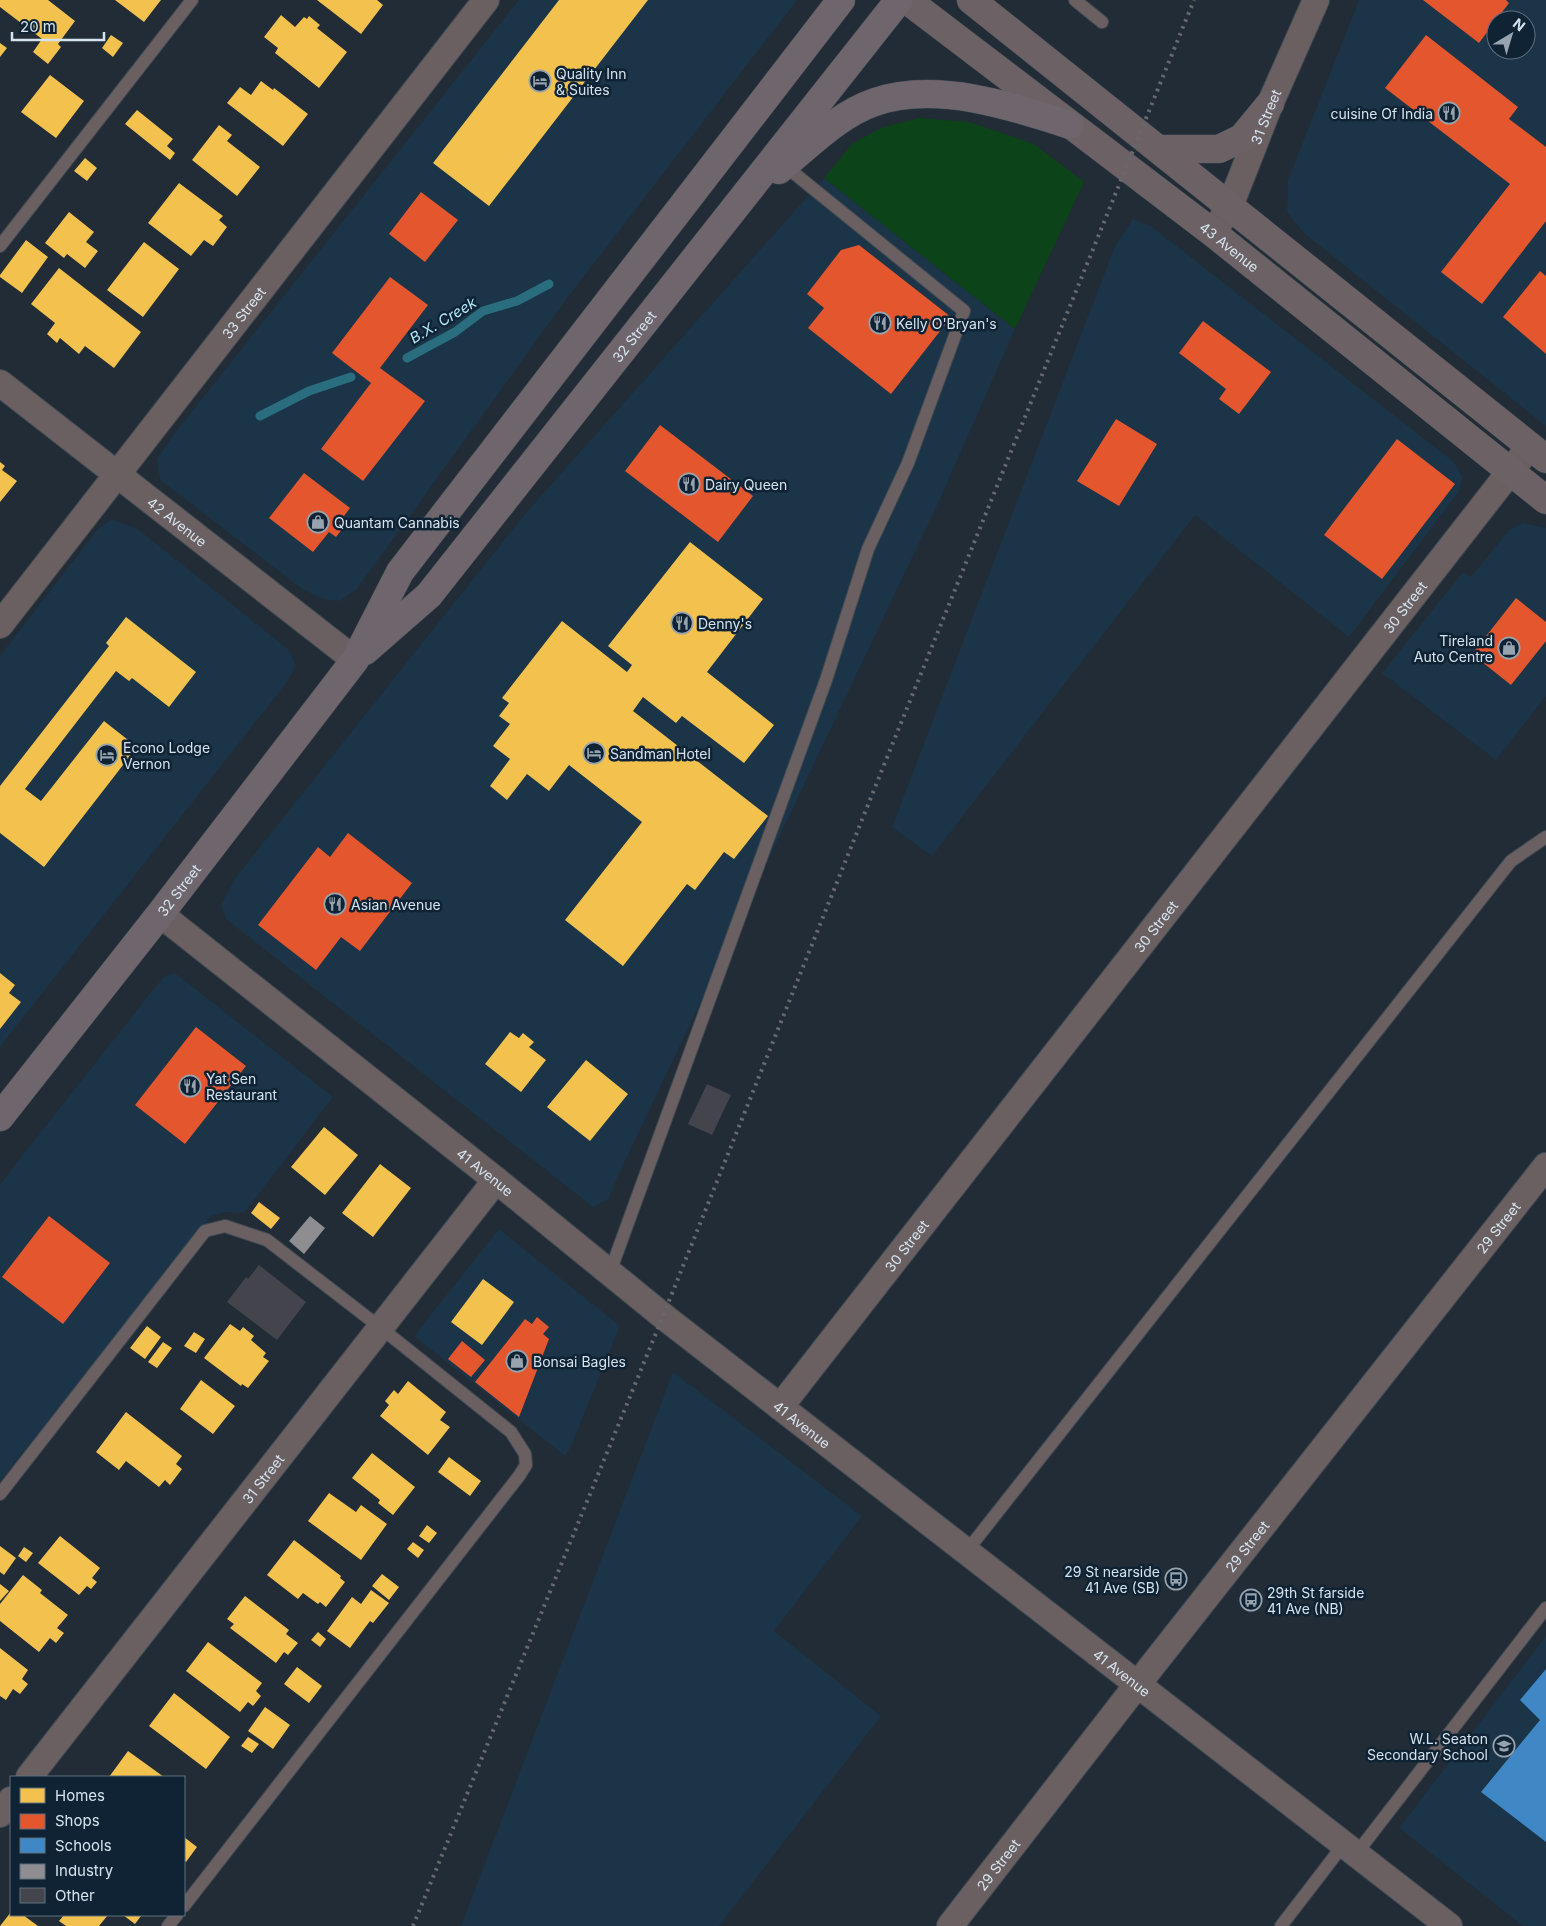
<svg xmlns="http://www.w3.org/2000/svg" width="1546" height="1926" font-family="Inter,sans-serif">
  <rect width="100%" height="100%" fill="#212c36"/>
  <path fill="#1b3448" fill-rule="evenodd" d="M519 0H797L568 297 357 589 339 601 322 599 301 588 160 480 157 459 174 434Z
    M1359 0H1546V426L1305 234 1287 212 1288 180ZM1496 20H1526V50H1496Z
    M824 178 1015 329 939 501 616 1180 608 1200 593 1207 226 919 221 905 236 877 525 514Z
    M1133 219 1152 227 1454 462 1463 477 1458 493 1349 637 1195 515 932 856 892 827 1115 246Z
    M112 519 139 530 289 650 296 665 287 682 0 1047V656L97 530Z
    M1523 523 1546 528V696L1496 760 1382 673 1463 572 1471 577 1509 530Z
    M175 973 333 1097 244 1213 226 1212 211 1216 0 1481V1184L152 991 164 977Z
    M499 1229 620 1326 571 1446 565 1456 414 1336Z
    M673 1372 862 1516 774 1631 881 1716 719 1926H461Z
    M1546 1636V1926H1523L1399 1828Z"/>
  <path fill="#0c4319" d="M919 118 969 122 1034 144 1084 182 1015 329 824 178 852 144 881 128Z"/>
  <path fill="#f2c14e" d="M0 0H48L75 21 58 44 61 47 48 64 33 52 42 39 0 7Z
    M115 0H161L144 22Z
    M317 0H377L383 5 361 34Z
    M559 0H648L489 206 433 163Z
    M281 15 295 27 304 17 307 19 309 16 320 25 317 28 347 52 319 88 275 53 278 48 264 37Z
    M111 35 123 43 113 57 102 48Z
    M0 43 7 48 0 57Z
    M50 75 84 101 56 138 21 112Z
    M261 81 273 90 274 88 308 114 283 146 227 103 240 87 251 95Z
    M137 110 173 139 167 146 175 153 170 160 125 124Z
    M219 125 232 135 227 141 260 167 237 196 192 160Z
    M85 158 97 168 87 181 74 171Z
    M179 183 223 216 219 220 227 227 213 246 204 240 191 256 148 223Z
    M69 212 94 232 86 242 98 251 85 268 67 254 64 258 45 243Z
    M26 240 48 257 22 293 0 277V275Z
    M144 242 179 269 143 317 107 290Z
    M59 268 141 332 114 368 85 346 79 354 60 338 57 343 47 334 55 323 31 304Z
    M0 462 5 466 2 470 17 481 0 502Z
    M690 542 763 599 707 672 774 725 744 763 682 716 676 723 643 697 633 711 768 816 734 859 724 852 695 890 687 884 623 966 565 920 642 822 569 765 549 791 527 774 507 800 490 786 510 759 493 746 510 724 499 716 509 703 502 698 562 621 627 672 632 665 608 646Z
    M126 617 196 672 169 707 132 678 129 681 116 671 25 789 41 801 104 721 137 747 44 867 0 833V786L109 646 106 643Z
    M0 973 15 985 9 993 21 1002 0 1029Z
    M510 1032 519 1038 523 1033 534 1042 529 1047 546 1060 521 1092 485 1064Z
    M586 1060 628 1094 590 1141 547 1107Z
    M324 1127 358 1155 325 1195 291 1167Z
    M380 1164 411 1188 373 1237 342 1213Z
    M259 1202 280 1218 271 1229 251 1213Z
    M483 1279 514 1302 482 1345 451 1322Z
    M230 1324 240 1331 243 1327 254 1336 251 1340 266 1353 263 1357 269 1361 248 1388 242 1384 241 1386 204 1358Z
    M147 1326 161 1337 145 1359 130 1348Z
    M194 1332 205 1339 196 1353 184 1346Z
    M163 1342 172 1348 157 1368 148 1362Z
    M201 1380 235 1406 213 1434 180 1409Z
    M408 1381 446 1412 440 1420 450 1427 428 1455 380 1416 389 1405 385 1401 394 1390 398 1394Z
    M126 1412 182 1456 176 1464 182 1469 170 1485 165 1480 159 1487 126 1461 119 1470 96 1452Z
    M372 1453 415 1487 393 1515 378 1503 380 1500 352 1478Z
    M449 1457 481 1481 470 1496 438 1472Z
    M329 1493 356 1512 361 1505 387 1524 361 1560 308 1521Z
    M427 1525 437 1533 429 1543 419 1536Z
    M60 1536 100 1568 92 1578 97 1582 91 1589 87 1586 79 1595 38 1563Z
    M294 1540 341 1576 340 1578 345 1582 326 1607 320 1602 318 1604 303 1593 298 1599 267 1575Z
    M413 1542 424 1550 418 1558 407 1549Z
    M0 1546 16 1558 4 1575 0 1572Z
    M24 1547 33 1553 26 1562 18 1556Z
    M382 1574 399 1587 389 1600 372 1586Z
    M23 1575 42 1590 40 1593 68 1615 57 1628 64 1633 56 1643 50 1638 39 1652 0 1621V1604Z
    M0 1584 9 1591 0 1601Z
    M371 1590 389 1603 373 1623 370 1621 350 1648 327 1631 352 1597 361 1604Z
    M245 1596 289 1630 286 1634 298 1643 288 1655 284 1652 276 1663 230 1628 234 1624 227 1619Z
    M318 1632 326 1639 320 1647 311 1640Z
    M208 1642 262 1683 256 1691 261 1696 253 1706 248 1702 240 1712 186 1671Z
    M0 1648 28 1670 22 1679 28 1684 20 1694 13 1689 6 1700 0 1696Z
    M297 1667 322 1686 309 1703 284 1684Z
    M174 1693 230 1737 206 1769 149 1726Z
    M265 1707 290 1725 273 1749 248 1731Z
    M248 1737 259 1744 252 1753 241 1746Z
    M128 1751 164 1777H109Z
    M184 1837 197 1847 186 1862 184 1860Z
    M11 1912V1915H23L38 1926H0Z
    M64 1915H108L99 1926H66L59 1921Z
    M123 1915H140L141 1916 135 1924Z"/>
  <path fill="#e4572e" d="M1423 0H1506L1509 3 1479 43Z
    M1426 35 1518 107 1509 119 1546 147V221L1482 304 1441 272 1510 184 1385 88Z
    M421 192 458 220 425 262 389 234Z
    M859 245 951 317 891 394 808 328 824 308 807 294 841 250Z
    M1540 271 1546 276V354L1503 317Z
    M390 277 428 305 380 368 425 401 363 481 321 449 371 383 332 353Z
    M1203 321 1271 372 1239 414 1219 399 1226 389 1179 353Z
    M1116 419 1157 444 1119 506 1077 481Z
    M660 425 753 496 718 542 625 471Z
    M1397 439 1455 484 1382 579 1324 535Z
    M304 473 350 508 341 520 346 524 336 537 329 532 313 552 269 518Z
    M1516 598 1546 622V641L1511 685 1472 654Z
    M348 833 412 883 360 951 341 937 316 970 258 925 318 847 330 857Z
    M196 1027 246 1066 185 1144 135 1105Z
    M49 1216 110 1263 63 1324 2 1277Z
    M537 1317 549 1327 543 1334 549 1339 519 1417 475 1382 525 1319 532 1324Z
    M462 1341 485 1360 471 1377 448 1359Z"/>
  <path fill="#3f88c5" d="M1546 1669V1842L1481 1792 1540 1720 1520 1700Z"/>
  <path fill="#8d8d92" d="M310 1216 325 1228 304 1254 289 1241Z"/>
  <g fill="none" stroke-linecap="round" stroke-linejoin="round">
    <path stroke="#296d7e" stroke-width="9" d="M407 358 455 332 483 311 517 301 549 284
      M260 416 309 391 351 377"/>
  </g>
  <path fill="#44444c" d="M707 1084 731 1095 712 1135 688 1124Z
    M259 1265 306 1302 277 1340 227 1302 246 1277 248 1279Z"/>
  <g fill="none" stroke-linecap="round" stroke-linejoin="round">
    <g stroke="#404952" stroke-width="14">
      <path id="lane" d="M1075 0 1102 22
        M0 246 192 0
        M610 1272 826 680 868 549 908 463 964 311 784 165
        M0 1494 205 1231 225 1226 267 1240 381 1328 511 1432 525 1454 526 1465 519 1476 184 1906
        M966 1552 1511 861 1546 837
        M1356 1854 1546 1608
        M168 1926 177 1915
        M1281 1926 1344 1844"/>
    </g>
    <g stroke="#404952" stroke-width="28">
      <g id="street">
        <path id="s1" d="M1213 233 1230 206 1270 104 1316 0"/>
        <path id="s2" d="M0 383 355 660"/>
        <path id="s3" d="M0 625 486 0"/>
        <path id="s4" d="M160 914 496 1180 663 1316 1449 1926"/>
        <path id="s5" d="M780 1407 1530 446"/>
        <path id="s6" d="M29 1777 496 1180"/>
        <path d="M0 1814 11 1800"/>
        <path id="s7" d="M950 1926 1137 1685 1546 1166"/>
      </g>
    </g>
    <g stroke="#404952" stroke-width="29">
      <g id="secondary">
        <path id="s8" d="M907 0 1213 233 1546 500"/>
        <path d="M971 0 1546 459"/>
        <path d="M1159 149H1219L1242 138 1270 104"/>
      </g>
    </g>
    <g stroke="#404952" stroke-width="29">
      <g id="highway">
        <path d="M779 170C808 146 839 114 875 102 936 81 1012 106 1070 125"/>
        <path id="s9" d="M365 651 429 595 899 0"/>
        <path id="s10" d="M0 1117 160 914 355 660 400 572 841 0"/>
      </g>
    </g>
    <use href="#lane" stroke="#6a6062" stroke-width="12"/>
    <use href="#street" stroke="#6a6062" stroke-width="26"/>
    <use href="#secondary" stroke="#6c6266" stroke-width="28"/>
    <use href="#highway" stroke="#6e666c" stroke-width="28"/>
    <path stroke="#68686d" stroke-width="4" stroke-dasharray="2.5 5" stroke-linecap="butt" d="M413 1926 663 1316 886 760 1194 0"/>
  </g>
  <defs>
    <g id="hotel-ring" transform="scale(1.125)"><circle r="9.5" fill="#0f2334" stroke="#97a3ae" stroke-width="1.5"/><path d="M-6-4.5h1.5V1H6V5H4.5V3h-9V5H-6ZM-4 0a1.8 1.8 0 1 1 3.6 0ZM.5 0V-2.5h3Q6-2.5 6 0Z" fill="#97a3ae"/></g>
    <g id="restaurant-ring" transform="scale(1.125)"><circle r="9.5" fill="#0f2334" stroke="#97a3ae" stroke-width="1.5"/><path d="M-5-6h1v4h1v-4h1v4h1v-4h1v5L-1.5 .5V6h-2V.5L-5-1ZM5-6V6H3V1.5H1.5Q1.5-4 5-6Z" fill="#97a3ae"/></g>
    <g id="shop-ring" transform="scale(1.125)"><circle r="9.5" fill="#0f2334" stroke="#97a3ae" stroke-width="1.5"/><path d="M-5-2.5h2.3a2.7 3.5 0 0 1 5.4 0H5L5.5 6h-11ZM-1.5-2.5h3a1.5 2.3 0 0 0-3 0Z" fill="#97a3ae"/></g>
    <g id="bus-ring" transform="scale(1.125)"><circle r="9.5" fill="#0f2334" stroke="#97a3ae" stroke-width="1.5"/><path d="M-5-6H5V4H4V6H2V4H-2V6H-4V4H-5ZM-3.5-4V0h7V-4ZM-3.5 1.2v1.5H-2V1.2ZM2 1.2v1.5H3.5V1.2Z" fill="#97a3ae"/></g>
    <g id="school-ring" transform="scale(1.125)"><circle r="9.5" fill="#0f2334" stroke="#97a3ae" stroke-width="1.5"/><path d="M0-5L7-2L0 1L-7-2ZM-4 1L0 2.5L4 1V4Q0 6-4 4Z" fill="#97a3ae"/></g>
  </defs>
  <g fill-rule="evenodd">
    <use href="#hotel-ring" x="540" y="81"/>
    <use href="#restaurant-ring" x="1449" y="113"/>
    <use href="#restaurant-ring" x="880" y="323"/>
    <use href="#restaurant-ring" x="689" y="484"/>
    <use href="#shop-ring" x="318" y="522"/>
    <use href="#restaurant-ring" x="682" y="623"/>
    <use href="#shop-ring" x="1509" y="648"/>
    <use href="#hotel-ring" x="594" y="753"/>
    <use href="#hotel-ring" x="107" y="755"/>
    <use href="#restaurant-ring" x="335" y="904"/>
    <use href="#restaurant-ring" x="190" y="1086"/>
    <use href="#shop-ring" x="517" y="1361"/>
    <use href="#bus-ring" x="1176" y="1579"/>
    <use href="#bus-ring" x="1251" y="1600"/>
    <use href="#school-ring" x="1504" y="1746"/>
  </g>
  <g text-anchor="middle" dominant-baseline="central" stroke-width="5" stroke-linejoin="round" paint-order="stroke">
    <g font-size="14" fill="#d6e3ee" stroke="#0f2334" text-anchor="start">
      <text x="556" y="73">Quality Inn<tspan x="556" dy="16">&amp; Suites</tspan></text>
      <text x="1433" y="113" text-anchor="end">cuisine Of India</text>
      <text x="896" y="323">Kelly O'Bryan's</text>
      <text x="705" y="484">Dairy Queen</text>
      <text x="334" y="522">Quantam Cannabis</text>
      <text x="698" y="623">Denny's</text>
      <text x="1493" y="640" text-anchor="end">Tireland<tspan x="1493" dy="16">Auto Centre</tspan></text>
      <text x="123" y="747">Econo Lodge<tspan x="123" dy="16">Vernon</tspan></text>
      <text x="610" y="753">Sandman Hotel</text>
      <text x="351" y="904">Asian Avenue</text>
      <text x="206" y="1078">Yat Sen<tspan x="206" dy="16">Restaurant</tspan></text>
      <text x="533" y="1361">Bonsai Bagles</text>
      <text x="1160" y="1571" text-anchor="end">29 St nearside<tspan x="1160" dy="16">41 Ave (SB)</tspan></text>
      <text x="1267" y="1592">29th St farside<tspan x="1267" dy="16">41 Ave (NB)</tspan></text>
      <text x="1488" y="1738" text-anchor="end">W.L. Seaton<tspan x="1488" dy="16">Secondary School</tspan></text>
    </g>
    <g font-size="14" fill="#d6e3ee" stroke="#0f2334">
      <text stroke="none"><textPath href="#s1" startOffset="128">31 Street</textPath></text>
      <text stroke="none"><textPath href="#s8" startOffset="406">43 Avenue</textPath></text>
      <text stroke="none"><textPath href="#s3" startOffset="396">33 Street</textPath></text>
      <text stroke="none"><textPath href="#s9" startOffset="415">32 Street</textPath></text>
      <text stroke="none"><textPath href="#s2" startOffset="225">42 Avenue</textPath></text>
      <text stroke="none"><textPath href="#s5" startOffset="1015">30 Street</textPath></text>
      <text stroke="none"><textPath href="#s10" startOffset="289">32 Street</textPath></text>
      <text stroke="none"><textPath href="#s5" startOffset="610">30 Street</textPath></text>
      <text stroke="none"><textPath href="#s4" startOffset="415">41 Avenue</textPath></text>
      <text stroke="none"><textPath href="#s7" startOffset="888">29 Street</textPath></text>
      <text stroke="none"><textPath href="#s5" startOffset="205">30 Street</textPath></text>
      <text stroke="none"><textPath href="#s4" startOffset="820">41 Avenue</textPath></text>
      <text stroke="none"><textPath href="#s6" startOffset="379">31 Street</textPath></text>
      <text stroke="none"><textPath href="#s7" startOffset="482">29 Street</textPath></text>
      <text stroke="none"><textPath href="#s4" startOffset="1225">41 Avenue</textPath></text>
      <text stroke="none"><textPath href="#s7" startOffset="78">29 Street</textPath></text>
    </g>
    <g font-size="15" font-style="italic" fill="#aee8f8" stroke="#0f2334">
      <text transform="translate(443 320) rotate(-31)">B.X. Creek</text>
    </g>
  </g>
  <rect x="10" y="1776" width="175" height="140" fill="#0f2334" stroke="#5f707e"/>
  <rect x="20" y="1788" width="25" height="15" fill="#f2c14e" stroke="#5f707e"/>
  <text x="55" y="1801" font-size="15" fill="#d6e3ee">Homes</text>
  <rect x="20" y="1814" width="25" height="15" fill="#e4572e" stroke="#5f707e"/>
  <text x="55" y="1826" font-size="15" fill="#d6e3ee">Shops</text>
  <rect x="20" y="1838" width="25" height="15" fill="#3f88c5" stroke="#5f707e"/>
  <text x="55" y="1851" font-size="15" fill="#d6e3ee">Schools</text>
  <rect x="20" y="1864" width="25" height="15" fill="#8d8d92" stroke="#5f707e"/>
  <text x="55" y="1876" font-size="15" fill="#d6e3ee">Industry</text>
  <rect x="20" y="1888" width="25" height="15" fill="#44444c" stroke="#5f707e"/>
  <text x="55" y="1901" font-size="15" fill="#d6e3ee">Other</text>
  <g transform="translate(1511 35) rotate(38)"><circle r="24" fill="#0f2334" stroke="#5f707e"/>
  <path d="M0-4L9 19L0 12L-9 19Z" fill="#97a3ae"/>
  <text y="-8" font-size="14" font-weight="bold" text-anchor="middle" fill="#d6e3ee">N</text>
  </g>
  <path d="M12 32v8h92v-8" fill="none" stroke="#d6e3ee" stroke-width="2.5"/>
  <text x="20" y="32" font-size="15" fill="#d6e3ee" stroke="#0f2334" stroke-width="4" paint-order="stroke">20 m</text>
</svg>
